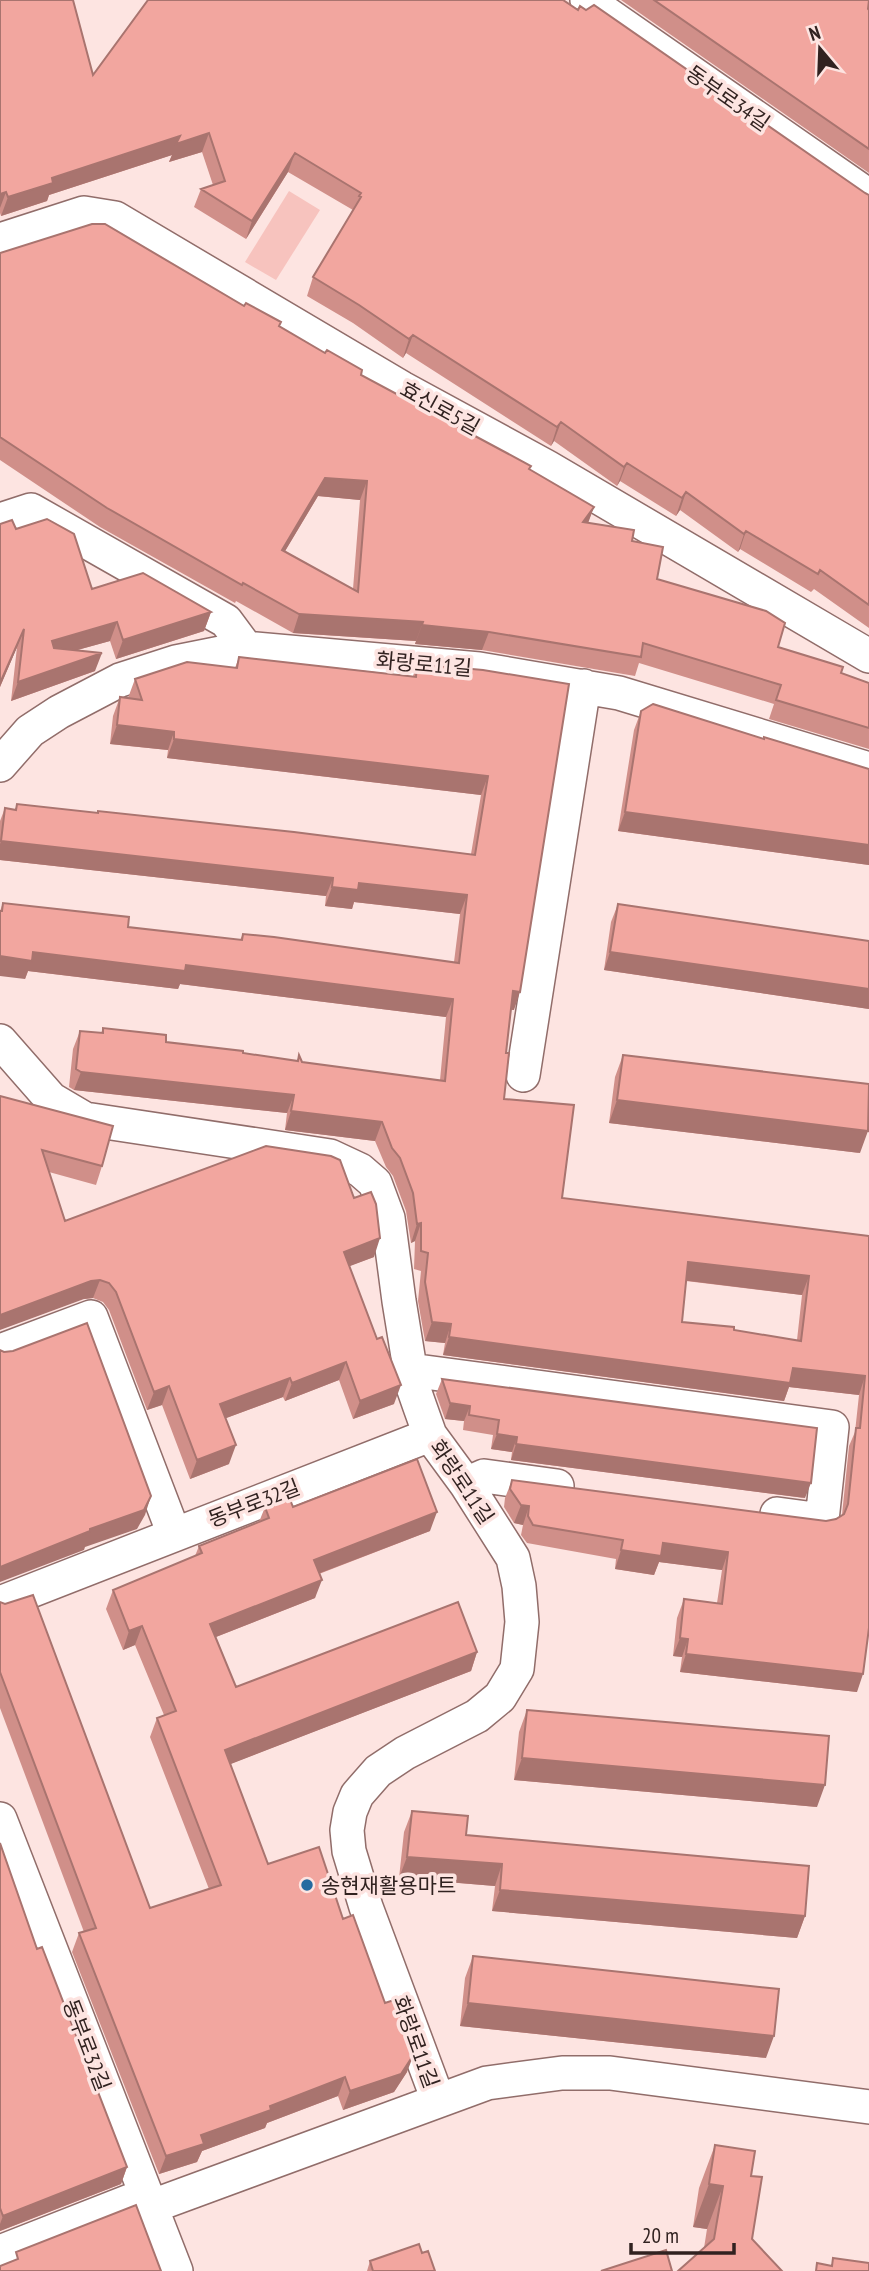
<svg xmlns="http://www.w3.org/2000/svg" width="869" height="2271" font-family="'PT Sans Narrow','Noto Sans KR',sans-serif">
  <rect width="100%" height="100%" fill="#fde4e1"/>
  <path fill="#f7c3be" d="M289 191 320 210 276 280 245 262Z"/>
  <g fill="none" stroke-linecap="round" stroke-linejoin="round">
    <g stroke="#916d6a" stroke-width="36">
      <path id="minor" d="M587 0 869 196
        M0 240 84 213 115 218 402 388 547 467 869 656
        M0 520 31 510 226 621 246 648
        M0 765 30 731 59 712 120 680 176 662 246 648 479 669 619 693 869 769
        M0 1041 51 1099 85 1119 330 1156 360 1170 375 1183 388 1218 399 1301 413 1387 420 1407 430 1435 466 1484 513 1558 519 1586 522 1622 517 1669 500 1697 477 1716 405 1753 378 1771 357 1795 350 1812 347 1830 349 1851 366 1907 438 2100
        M523 1075 584 686
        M0 1351 91 1317 174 1534
        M410 1370 832 1427 822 1520 777 1514
        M466 1484 484 1476 557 1486
        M0 1603 430 1435
        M0 1819 176 2271
        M150 2207 487 2083 562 2073H610L869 2107
        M0 2252 145 2195"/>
    </g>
    <use href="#minor" stroke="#fff" stroke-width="33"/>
  </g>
  <path fill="#d08f89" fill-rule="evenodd" d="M0 0 93 75 869 195V628L814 589 811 592 740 549 738 552 680 510 676 516 620 481 617 486 554 441 551 446 406 353 403 358 353 323 307 296 313 277 353 210 288 172 246 239 194 207 201 189 213 185 202 152 169 162 172 155 49 195 47 201 1 216 0 213Z
    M621 0H869V173Z
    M0 253 279 327 361 375 530 470 594 507 588 522 632 541 657 579 778 647 841 673 869 683V749L769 719 774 704 639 663 635 676 482 650 415 644 416 641 293 633 236 601 235 603 100 527 0 460ZM318 496 360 500 353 589 285 551Z
    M0 524 16 529 92 589 211 612 204 631 116 659 110 641 77 650 95 671 11 701 17 647 0 687Z
    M239 657 413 676 417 664 483 670 514 1010H511L506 1053 504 1099 562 1198 869 1236 857 1692 680 1672 682 1657 673 1656 677 1618 684 1599 717 1603 722 1570 659 1562 654 1575 615 1569 616 1559 527 1543 521 1535 523 1525 514 1523 504 1507 505 1498 512 1480 826 1521 836 1519 842 1515 849 1446 855 1432 859 1395 789 1387 784 1401 443 1355 445 1343 425 1341 418 1301 421 1271 414 1269 415 1241 411 1243 406 1211 393 1176 386 1167 375 1141 285 1130 287 1113 74 1090 69 1087 73 1049 80 1031 101 1033 103 1028 166 1042 297 1061 299 1055 302 1062 440 1080 446 1017 180 984 178 989 28 971 25 979 0 911 3 903 128 927 240 940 243 934 454 962 460 914 354 902 352 909 325 906 326 896 0 860V821L5 808 15 810 17 804 471 854 481 795 167 758 168 750 110 744 113 716 120 697 128 698 135 679 235 668ZM686 1281 802 1295 797 1340 682 1322Z
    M641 711 764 739 869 769V865L618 831 634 730Z
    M618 904 869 941V1009L604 970 611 922Z
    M623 1055 860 1153 609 1123 615 1077Z
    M0 1096 102 1166 96 1185 49 1172 65 1221 374 1257 349 1266 394 1404 353 1419 339 1380 285 1401 283 1397 226 1418 229 1464 190 1479 162 1405 147 1410 109 1310 103 1302 93 1298 84 1299Z
    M442 1379 805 1498 511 1460 512 1452 491 1449 493 1435 463 1430 464 1421 445 1419 436 1394Z
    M265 1507H293L430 1531 319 1574 315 1598 216 1637 236 1687 477 1652 471 1671 230 1764 268 1864 343 1919 407 2072 394 2092 343 2110 338 2096 267 2123 265 2128 202 2151 197 2162 159 2174 72 1952 79 1933 84 1932 0 1708V1602L150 1908 209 1889 150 1737 157 1718 164 1715 135 1645 123 1650 106 1609 113 1590 195 1556 199 1546 259 1522Z
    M527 1710 817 1807 514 1780 519 1732Z
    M412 1811 466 1835 805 1916 797 1938 492 1911 495 1886 399 1878 404 1832Z
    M0 1843 37 1949 127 2167 121 2184 0 2231Z
    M473 1956 766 2058 460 2026 465 1978Z
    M715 2145 751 2176 752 2239 704 2248 707 2229 693 2227 699 2188Z
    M422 2253 435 2271H367L370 2261Z"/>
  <path fill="#a9746f" d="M209 133 202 152 169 162 172 155 49 195 47 201 1 216 8 197 52 178 180 136Z
    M295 153 288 172 246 239 252 221Z
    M6 192 0 208V194Z
    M413 335 406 353 403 358 409 339Z
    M561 422 554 441 551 446 557 427Z
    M627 463 620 481 617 486 624 467Z
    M325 478 367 481 360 500 318 496 275 568 282 550Z
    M686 492 680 510 676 516 682 498Z
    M594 507 587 526 583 522Z
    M746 531 740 549 738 552 744 534Z
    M211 612 204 631 116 659 123 640Z
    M299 614 423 622 416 641 293 633Z
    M117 622 110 641 45 659 52 641Z
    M422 625 489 632 482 650 415 644Z
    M24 629 17 647 0 687V683Z
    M102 653 95 671 11 701 18 682Z
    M117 725 174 732 168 750 110 744Z
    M174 739 488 776 481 795 167 758Z
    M625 812 869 845V865L618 831Z
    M1 841 333 878 326 896 0 860V844Z
    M359 883 467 895 460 914 354 902 352 909 325 906 332 887Z
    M33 952 186 965 453 999 446 1017 180 984 178 989 28 971 25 979 0 976V956Z
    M610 952 869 989V1009L604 970Z
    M513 991 520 992 514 1010 506 1009Z
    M81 1072 294 1095 287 1113 74 1090Z
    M617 1100 868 1131 860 1153 609 1123Z
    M291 1111 382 1122 375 1141 285 1130Z
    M421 1223 415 1241 411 1243 417 1224Z
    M380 1238 374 1257 337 1271 344 1252Z
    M688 1262 809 1276 802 1295 681 1280Z
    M100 1280 93 1298 84 1299 0 1330V1315L91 1281Z
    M432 1322 451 1324 445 1343 425 1341Z
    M449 1337 793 1368 865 1376 859 1395 789 1387 784 1401 443 1355Z
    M346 1362 339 1380 285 1401 292 1383Z
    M290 1378 283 1397 213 1423 220 1404Z
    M401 1385 394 1404 353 1419 360 1401Z
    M169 1386 162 1405 147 1410 154 1392Z
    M450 1403 470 1406 464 1421 445 1419Z
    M497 1434 517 1437 512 1452 491 1449Z
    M516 1444 811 1483 805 1498 511 1460Z
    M236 1445 229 1464 190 1479 197 1460Z
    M151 1496 145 1515 137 1529 85 1547 84 1550 0 1582V1567L90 1529Z
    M521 1505 529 1506 523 1525 514 1523Z
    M437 1512 430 1531 307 1578 314 1560Z
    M663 1543 728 1552 722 1570 659 1562 654 1575 615 1569 621 1550Z
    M322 1580 315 1598 203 1642 210 1624Z
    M142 1626 135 1645 123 1650 129 1631Z
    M680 1638 688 1639 682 1657 673 1656Z
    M477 1652 471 1671 218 1769 225 1750Z
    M686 1654 863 1674 857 1692 680 1672Z
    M522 1758 825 1785 817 1807 514 1780Z
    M407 1857 502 1864 495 1886 399 1878Z
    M500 1890 805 1916 797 1938 492 1911Z
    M468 2003 774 2036 766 2058 460 2026Z
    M414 2054 407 2072 394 2092 343 2110 350 2091Z
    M345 2077 338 2096 267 2123 265 2128 202 2151 197 2162 159 2174 166 2156 201 2135 270 2106Z
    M127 2167 121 2184 0 2231V2224L3 2216Z
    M709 2184 723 2186 707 2229 693 2227Z"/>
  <path fill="#f2a69f" stroke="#a9746f" stroke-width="2" fill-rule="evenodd" d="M0 0H73L93 75 148 0H563L578 10 580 6 586 10 594 5 865 193 869 195V605L820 570 818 574 746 531 744 534 686 492 682 498 627 463 624 467 561 422 557 427 413 335 409 339 359 305 313 277 361 197 359 196 361 193 295 153 252 221 201 189 225 181 209 133 176 144 180 136 52 178 53 183 8 197 6 192 0 194Z
    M654 0H869L868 9 869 10V149Z
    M92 224H105L244 306 246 303 281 322 279 326 325 353 327 350 362 370 361 375 531 466 529 469 594 507 583 522 634 530 632 541 663 547 657 579 766 611 785 623 778 647 843 667 841 673 869 683V728L776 700 781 685 643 643 641 657 489 632 422 625 423 622 299 614 243 583 242 585 107 508 0 437V253ZM325 478 367 481 358 592 282 550Z
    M47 519 74 534 92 589 143 573 211 612 123 640 117 622 52 641 54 648 102 653 18 682 24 629 0 683V524L12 520 16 529Z
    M239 657 416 677 417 664 483 670 569 684 520 992 513 991 506 1053H509L504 1099 574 1105 562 1198 869 1236V1628L863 1674 686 1654 688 1639 680 1638 684 1599 722 1604 728 1552 663 1543 661 1556 621 1550 623 1540 533 1525 528 1516 529 1506 521 1505 510 1489 512 1480 826 1521 836 1519 844 1514 848 1504 856 1428H860L865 1376 793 1368 790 1383 449 1337 451 1324 432 1322 425 1282 428 1253 421 1251V1223L417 1224 413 1193 400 1158 392 1148 382 1122 291 1111 294 1095 81 1072 76 1069 80 1031 103 1033V1028L166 1035V1042L243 1051V1053L298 1061 299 1055 302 1062 445 1081 453 999 186 965 185 971 33 952 32 961 0 956V911H2L3 903 129 917 128 927 242 940 243 934 274 937 459 963 467 895 359 883 358 890 332 887 333 878 1 841 5 808 16 810 17 804 98 813V811L294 832 475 855 488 776 174 739V732L117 725 120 697 142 700 135 679 187 662 237 668ZM688 1262 809 1276 801 1341 734 1330V1327L682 1322Z
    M653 704 764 739V737L869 769V845L625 812 641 711Z
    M618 904 869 941V989L610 952Z
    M623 1055 869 1084 868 1131 617 1100Z
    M0 1096 113 1126 102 1166 42 1150 65 1221 266 1146 331 1156 340 1160 354 1198 371 1192 376 1204 380 1238 344 1252 377 1339 382 1337 401 1385 360 1401 346 1362 292 1383 290 1378 220 1404 236 1445 197 1460 169 1386 154 1392 116 1292 109 1283 100 1280 91 1281 0 1315Z
    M87 1323 151 1496 144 1510 90 1529V1531L0 1567V1350L4 1352 13 1351Z
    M442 1379 817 1428 811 1483 516 1444 517 1437 497 1434 499 1420 469 1415 470 1406 450 1403Z
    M417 1459 437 1512 314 1560 322 1580 210 1624 236 1687 458 1602 477 1652 225 1750 268 1864 319 1847 343 1919 353 1915 385 2003 394 2000 414 2054 401 2074 350 2091 345 2077 270 2106 271 2110 201 2135 204 2144 166 2156 79 1933 96 1928 0 1672V1602L5 1604 33 1595 150 1908 221 1885 157 1718 176 1711 142 1626 129 1631 113 1590 202 1553 199 1546 269 1518 265 1507 289 1497 293 1507Z
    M527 1710 829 1736 825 1785 522 1758Z
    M412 1811 468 1816 466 1835 809 1866 805 1916 500 1890 502 1864 407 1857Z
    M0 1843 37 1949 42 1947 127 2167 3 2216 0 2208Z
    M473 1956 779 1989 774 2036 468 2003Z
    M715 2145 755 2151 751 2176 762 2177 752 2239 782 2271H678L714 2239 723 2186 709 2184Z
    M136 2205 161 2271H0V2266L18 2259 16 2252Z
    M419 2244 422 2253 428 2251 435 2271H373L370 2261Z
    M666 2250 672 2271H601Z
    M833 2258 869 2263V2271H816L817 2263 832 2266Z"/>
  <circle fill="#256ba0" stroke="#fde4e1" stroke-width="2.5" cx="307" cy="1885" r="7"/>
  <g text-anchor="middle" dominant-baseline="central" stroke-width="7" stroke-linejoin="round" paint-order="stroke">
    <g font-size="21" fill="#312220" stroke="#fde4e1">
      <text transform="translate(728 98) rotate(35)">동부로34길</text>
      <text transform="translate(440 408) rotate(29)">효신로5길</text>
      <text transform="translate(424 664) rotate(5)">화랑로11길</text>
      <text transform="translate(462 1482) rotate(56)">화랑로11길</text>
      <text transform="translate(254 1503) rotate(-21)">동부로32길</text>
      <text transform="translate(416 2042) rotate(70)">화랑로11길</text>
      <text transform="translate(87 2045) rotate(69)">동부로32길</text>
    </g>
    <g font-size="21" fill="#312220" stroke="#fde4e1" text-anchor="start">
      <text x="321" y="1885">송현재활용마트</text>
    </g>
  </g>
  <g transform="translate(820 49) rotate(341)" stroke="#fde4e1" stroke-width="5" paint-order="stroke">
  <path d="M0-5L12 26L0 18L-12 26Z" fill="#312220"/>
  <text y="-10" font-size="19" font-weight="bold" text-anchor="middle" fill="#312220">N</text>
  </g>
  <path d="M631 2243v10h103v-10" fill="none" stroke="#312220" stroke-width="3.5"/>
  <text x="642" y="2243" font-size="21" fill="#312220" stroke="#fde4e1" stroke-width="5" paint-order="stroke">20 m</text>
</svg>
